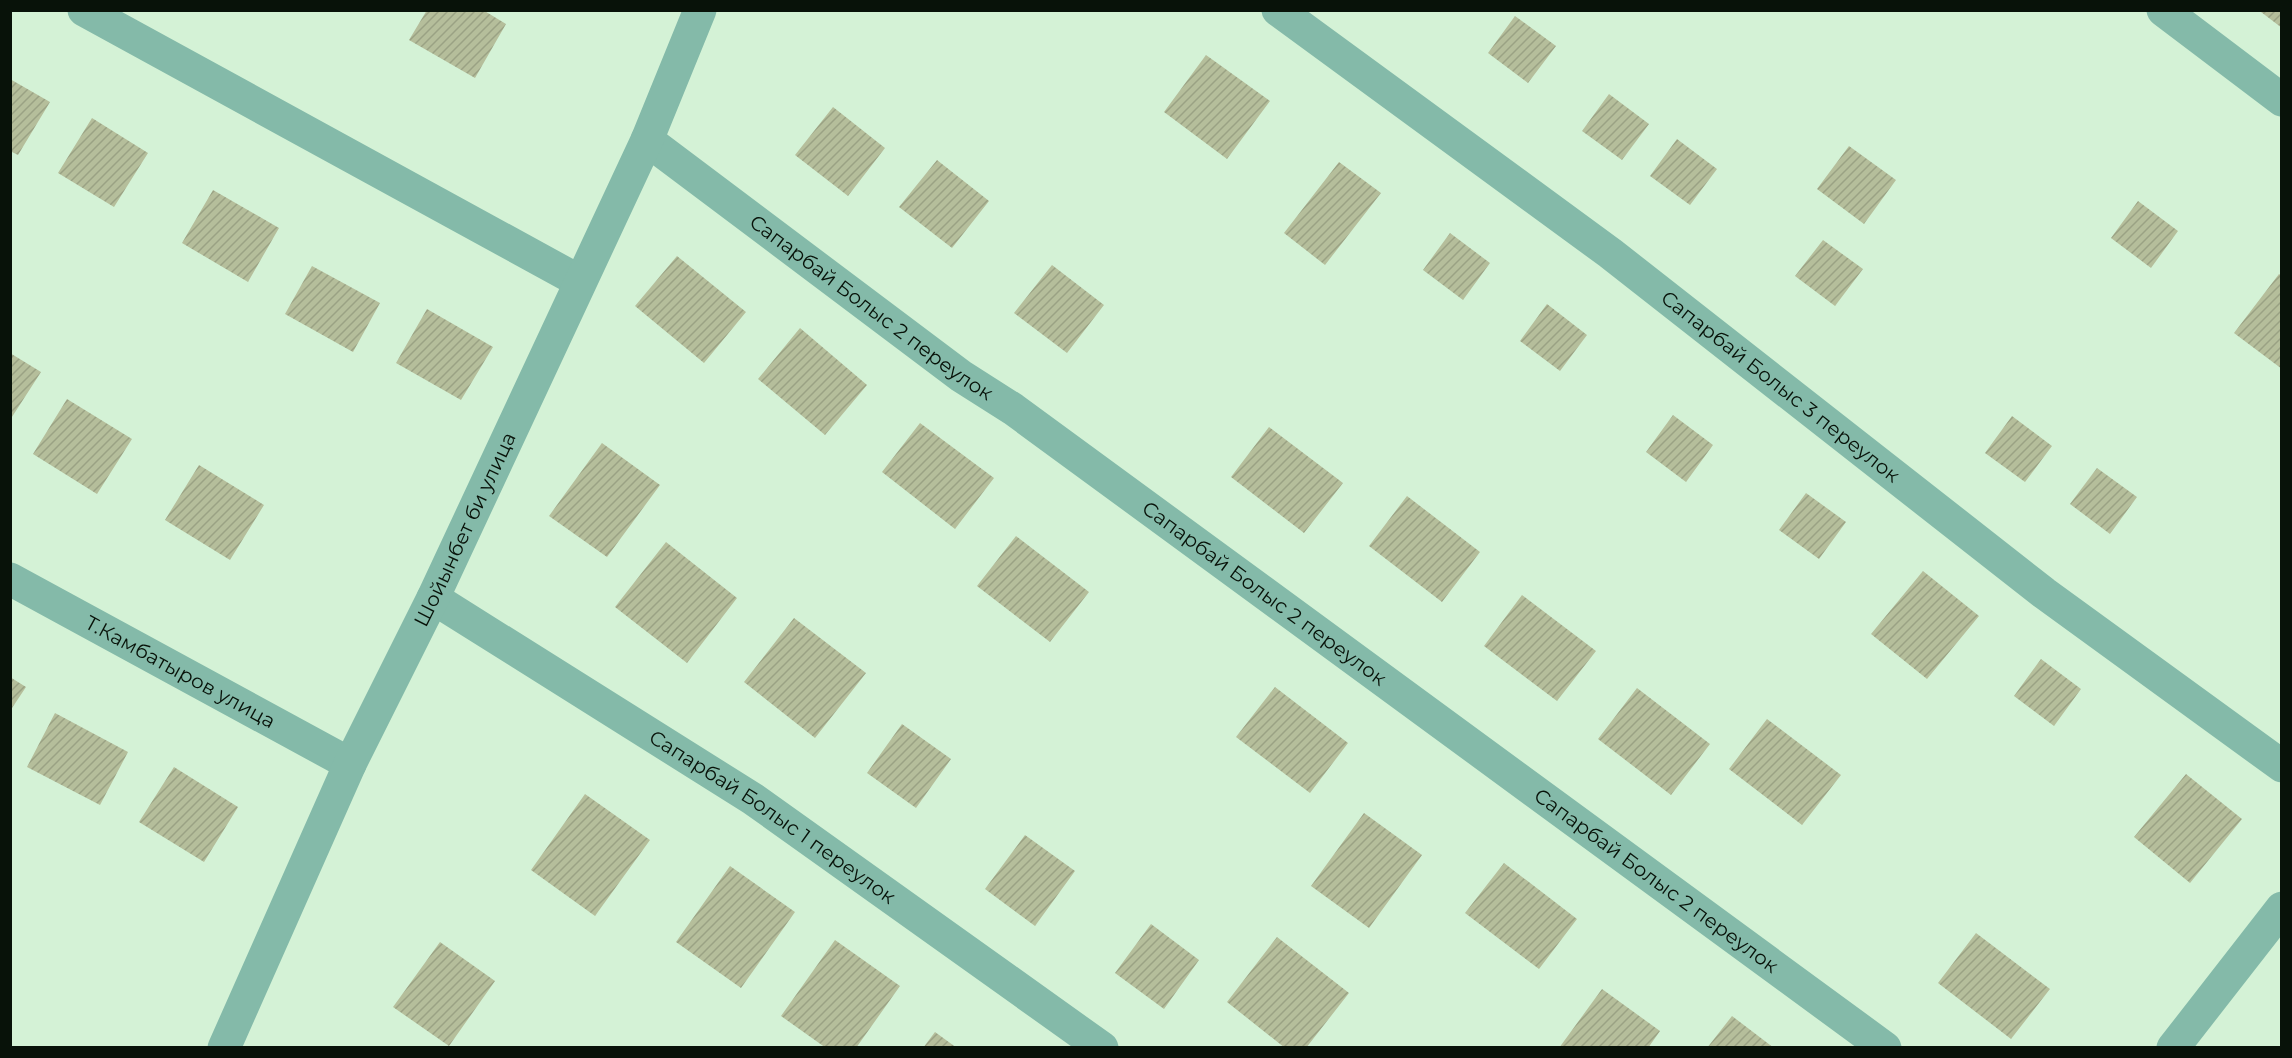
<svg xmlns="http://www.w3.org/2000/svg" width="2292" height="1058" font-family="Montserrat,sans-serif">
  <defs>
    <pattern id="building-hatch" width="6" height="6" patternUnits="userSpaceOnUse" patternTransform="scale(1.5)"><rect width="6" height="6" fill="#b5be9b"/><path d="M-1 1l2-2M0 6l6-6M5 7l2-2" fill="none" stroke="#9aa284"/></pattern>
  </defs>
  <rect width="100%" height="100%" fill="#d4f2d6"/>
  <path fill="url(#building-hatch)" d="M427 10H483L506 24 475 78 409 40Z
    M2262 10H2282V28L2261 12Z
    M1515 16 1556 46 1528 83 1488 53Z
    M1206 55 1270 101 1227 159 1164 112Z
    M10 79 50 102 18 155 10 151Z
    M1609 94 1649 124 1622 160 1582 131Z
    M833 107 885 148 848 196 795 155Z
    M92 118 148 153 114 207 58 173Z
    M1677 139 1717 169 1690 205 1650 176Z
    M1849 146 1896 180 1864 224 1817 189Z
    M937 160 989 201 952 248 899 207Z
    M1339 162 1381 193 1325 265 1284 233Z
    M213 190 279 228 248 282 182 243Z
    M2138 201 2178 231 2151 268 2111 238Z
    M1450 233 1490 263 1463 300 1423 270Z
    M1823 240 1863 269 1835 306 1795 276Z
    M677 256 746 312 704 363 635 306Z
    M1052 265 1104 305 1067 353 1014 313Z
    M312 266 380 303 353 352 285 314Z
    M2279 274 2282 276V369L2234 333Z
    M1547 304 1587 335 1560 371 1520 341Z
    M427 309 493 347 461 400 396 363Z
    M800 328 867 385 825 435 758 379Z
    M10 353 41 372 10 420Z
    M67 399 132 439 97 494 33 454Z
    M1673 415 1713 445 1686 482 1646 452Z
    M2012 416 2052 446 2025 482 1985 453Z
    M920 423 994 478 955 529 882 472Z
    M1269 427 1343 483 1304 533 1231 477Z
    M602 443 660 485 607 557 549 516Z
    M199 465 264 505 230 560 165 520Z
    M2097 468 2137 497 2110 534 2070 504Z
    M1806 493 1846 522 1819 559 1779 530Z
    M1407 496 1480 552 1442 602 1369 546Z
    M1016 536 1089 592 1050 642 977 586Z
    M666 542 737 598 687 663 615 607Z
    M1923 571 1979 616 1927 679 1871 634Z
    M1522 595 1596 651 1557 701 1484 646Z
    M794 618 866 673 815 738 744 682Z
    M2041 659 2081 689 2054 726 2014 696Z
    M10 677 26 687 10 711Z
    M1275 687 1348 743 1310 793 1236 737Z
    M1637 688 1710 744 1671 795 1598 739Z
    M55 713 128 752 100 805 27 767Z
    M1767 719 1841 775 1802 825 1729 769Z
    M902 724 951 759 916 808 867 773Z
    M174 767 238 807 204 862 139 822Z
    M2186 774 2242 819 2190 883 2134 837Z
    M585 794 650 840 595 916 531 870Z
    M1364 813 1422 855 1369 928 1311 886Z
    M1025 835 1075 871 1035 926 985 889Z
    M1504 863 1577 919 1539 969 1465 913Z
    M730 866 795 912 741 988 676 942Z
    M1151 924 1199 960 1164 1009 1115 973Z
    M1976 933 2050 989 2011 1039 1938 983Z
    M1277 937 1349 993 1306 1048H1285L1227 1002Z
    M835 940 900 986 856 1048H826L781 1016Z
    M440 942 495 981 449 1046 393 1007Z
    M1602 989 1660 1031 1648 1048H1559Z
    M1732 1016 1774 1048H1707Z
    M935 1032 957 1048H923Z"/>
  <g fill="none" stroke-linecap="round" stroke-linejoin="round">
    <g stroke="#84baa9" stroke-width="33">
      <path d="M84 10 579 281"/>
      <path id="s1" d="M1278 10 1610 253 2044 593 2282 766"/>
      <path d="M2163 10 2282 100"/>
      <path id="s2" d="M647 140 961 376 1013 409 1885 1048"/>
      <path id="s3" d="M10 579 350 764"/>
      <path id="s4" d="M433 598 753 799 1102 1048"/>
      <path id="s5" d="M224 1048 350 764 433 598 647 140 700 10"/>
      <path d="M2173 1048 2282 908"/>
    </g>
  </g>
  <g text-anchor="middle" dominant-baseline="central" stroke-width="4.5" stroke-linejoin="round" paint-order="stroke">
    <g font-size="20" fill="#081209" stroke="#e6fee7">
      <text stroke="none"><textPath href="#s2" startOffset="280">Сапарбай Болыс 2 переулок</textPath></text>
      <text stroke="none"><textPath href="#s1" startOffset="628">Сапарбай Болыс 3 переулок</textPath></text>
      <text stroke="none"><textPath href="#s5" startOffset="572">Шойынбет би улица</textPath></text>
      <text stroke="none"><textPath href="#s2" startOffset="766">Сапарбай Болыс 2 переулок</textPath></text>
      <text stroke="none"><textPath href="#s3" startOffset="194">Т.Камбатыров улица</textPath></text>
      <text stroke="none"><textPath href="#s4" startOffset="404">Сапарбай Болыс 1 переулок</textPath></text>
      <text stroke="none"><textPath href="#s2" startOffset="1252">Сапарбай Болыс 2 переулок</textPath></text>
    </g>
  </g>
  <rect width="2292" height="1058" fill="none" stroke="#081209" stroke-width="24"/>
</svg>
